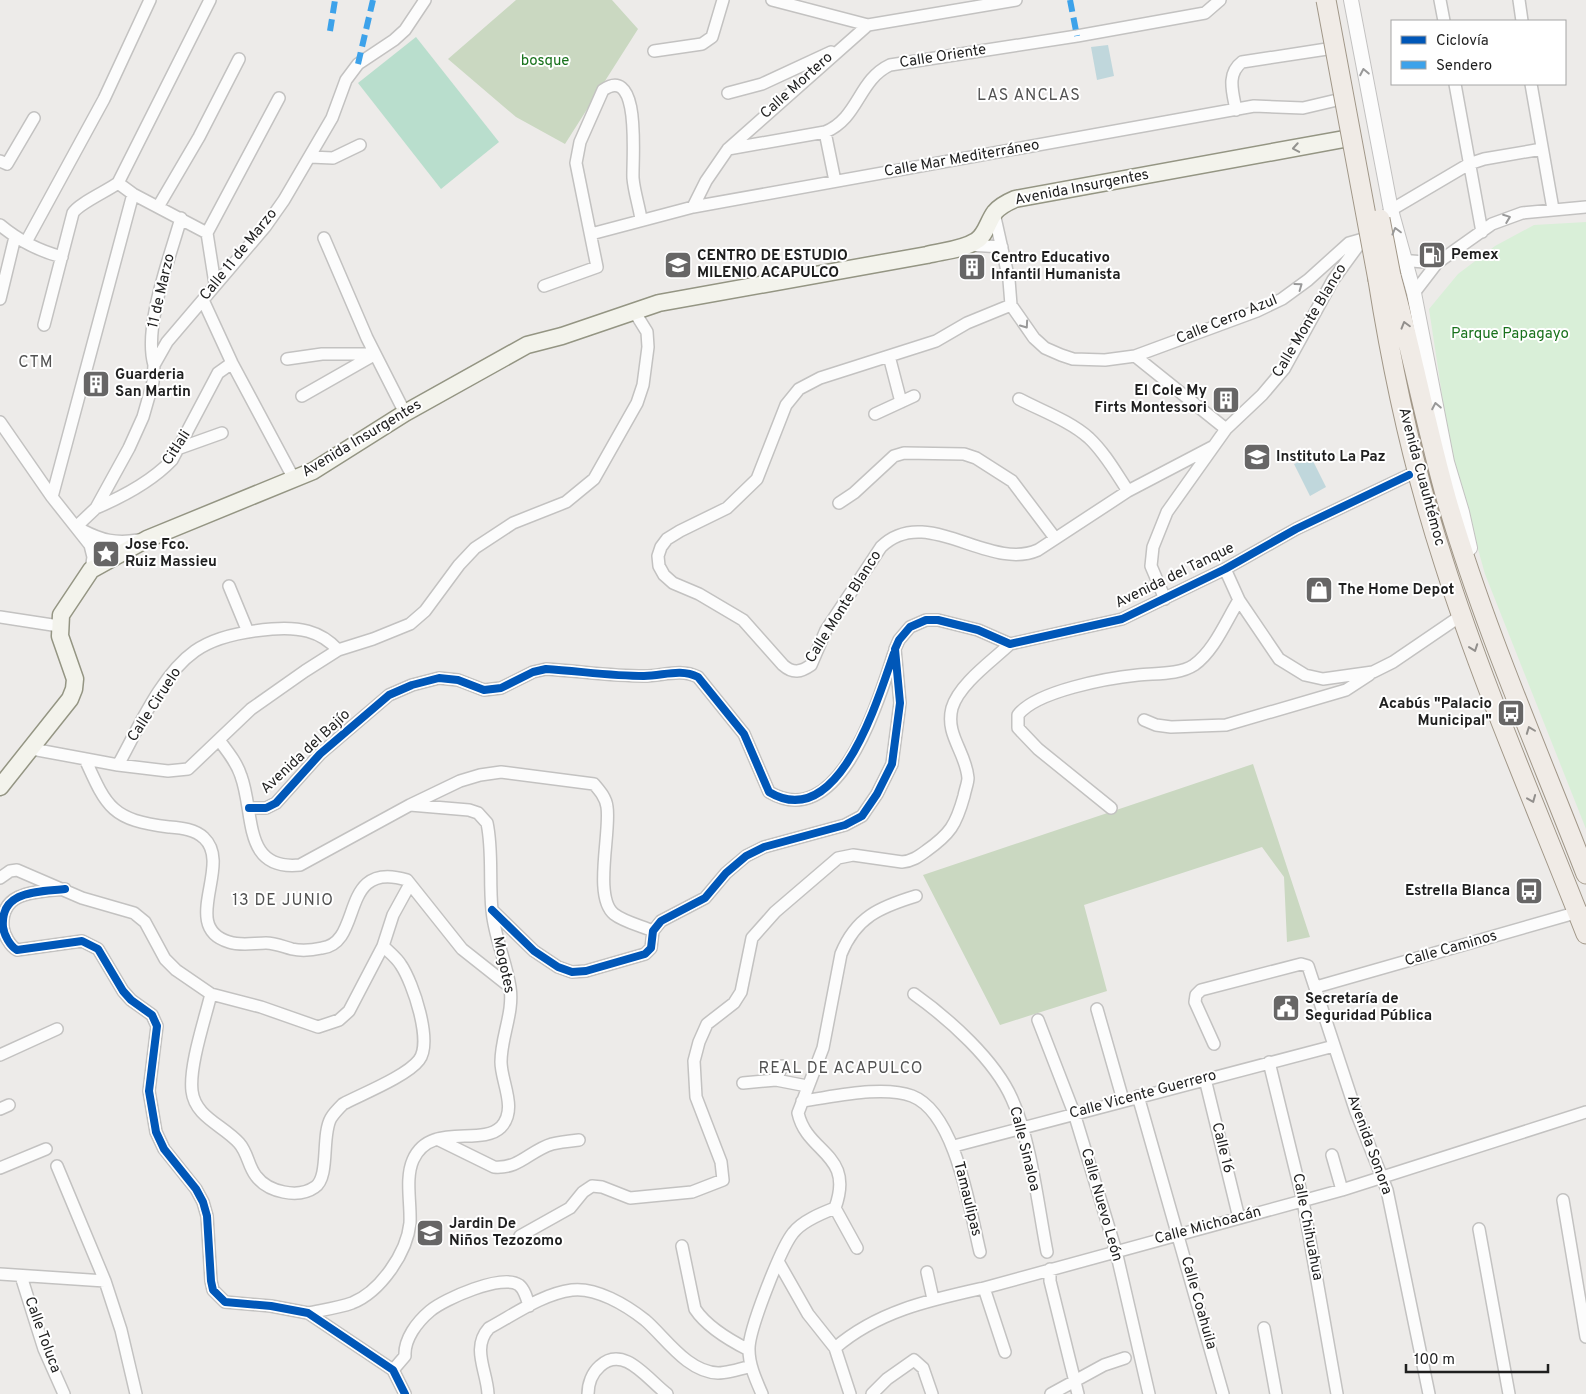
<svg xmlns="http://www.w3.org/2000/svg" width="1586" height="1394" font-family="Overpass,sans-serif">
  <rect width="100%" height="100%" fill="#edebe9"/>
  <path fill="#cad8c1" d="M516 0H612L638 29 565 144 516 117 448 59Z
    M1253 764 1310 937 1287 942 1284 877 1262 847 1084 905 1107 991 1000 1025 923 875Z"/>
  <path fill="#d9efd8" d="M1586 222V829L1485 574 1451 454 1429 309 1458 274 1495 246 1534 225Z"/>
  <path fill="#b9decd" d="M416 37 499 142 441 189 358 83Z"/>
  <path fill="#c0d7dc" d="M1108 45 1114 76 1097 80 1091 47Z
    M1311 457 1326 487 1310 496 1294 464Z"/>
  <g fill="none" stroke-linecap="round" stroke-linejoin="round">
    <g stroke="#c3c2c1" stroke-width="14">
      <path id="minor" d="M772 0 868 25 1016 0
        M1440 0 1444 21
        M1519 0 1522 21
        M654 51 702 44 712 37 723 0
        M1455 84 1482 232
        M1531 84 1553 209
        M728 93 762 84 831 52
        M1236 110C1233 93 1226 74 1242 62L1327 49
        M825 132 835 181
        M728 149 825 132C859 118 858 80 890 65L1077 36 1205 13 1220 0
        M310 157 333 158 360 145
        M0 161 7 164 34 118
        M118 183 133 194 207 233
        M158 207 199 137 239 59
        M693 207 706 181 728 149 868 25
        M994 213 1009 280 1011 305 1034 338 1045 348 1061 355 1073 359 1105 360 1135 356 1257 311 1282 299 1308 280 1349 243 1363 239 1371 231
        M1386 216 1391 210 1469 164 1484 159 1542 149
        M0 225C18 240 39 251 62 257
        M591 234 693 207 1254 106 1303 108 1337 100
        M324 238 367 338 405 413
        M26 242 104 99 150 0
        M969 245 1002 247
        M1399 260 1437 263
        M215 284 207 233 279 98
        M544 286 597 267 576 163 580 142 603 90C642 63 632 162 633 178 634 191 639 206 641 219
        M1414 293 1437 263 1492 224 1522 213 1586 207
        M0 299 15 237
        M203 300 232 363 294 479
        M1011 305 967 323 936 341 820 378 799 389 786 405 757 479 727 508 680 531 667 539 661 547 658 556 659 566 664 575 673 583 699 594 743 620 783 665C793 674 801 672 811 665L826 630 881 547C926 503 989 572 1038 550L1128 491 1212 447
        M44 325 73 213C78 204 107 191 118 183L210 0
        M889 356 901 402
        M1135 356 1226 429
        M287 359 322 354H375
        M154 365C143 327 170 257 181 218
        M302 396 374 355
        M1019 399C1042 411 1070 421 1089 438 1105 453 1116 473 1128 491
        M875 414 914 396
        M0 422 52 497 90 545 93 557 91 570
        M180 448 222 433
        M52 497 133 194
        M839 503 854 493 894 456 904 453 964 454 976 458 1012 481 1055 538
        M96 508C122 497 152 481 172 460L218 373 232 363
        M77 526 96 508 129 448 143 417 153 382 154 365 167 342 265 227 284 200 332 118 346 80 358 64 394 40 405 30 425 0
        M82 530C101 540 116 544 138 540
        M1225 569 1239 600 1279 659 1305 675 1323 679 1373 672 1393 662 1462 615
        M229 586 248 632
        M1165 599 1151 566 1153 547 1167 512 1226 429 1262 395 1284 369 1333 280 1363 239
        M0 617 59 626
        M1144 720 1156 725 1171 727 1226 725 1346 690 1369 675
        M219 740C228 752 237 763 241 776 255 814 242 871 300 865L410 805 460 781 480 775 501 772 594 784C600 791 606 798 607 807 611 832 593 897 614 914 624 922 642 926 653 931
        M32 749 118 765 168 771 188 769 251 709 305 671 338 650 373 639 410 624 425 611 459 565 475 548 513 523 566 502 594 479 637 403 643 385 648 347 647 332 634 311
        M85 759C107 808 112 820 169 827 181 828 195 829 204 838 233 865 179 927 229 942 241 946 254 943 266 943 275 943 284 947 292 949 301 951 313 950 322 948 364 943 338 859 407 880L462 949 510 987
        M118 765C138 729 161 675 195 651 216 636 247 631 272 629 298 627 320 630 338 650
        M249 808H266L276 803 320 754 389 695 412 685 439 678 458 680 484 690 501 688 533 672 546 669C579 671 611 676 644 676 663 676 680 668 698 677L744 734 769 792C840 834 879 698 894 653
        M1111 808 1038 749 1018 728V715C1036 691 1108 678 1138 675 1155 673 1179 675 1194 665 1214 651 1226 621 1239 600
        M0 878 10 871 17 870 82 898 134 913 145 922 165 959 176 970 211 994 261 1007 318 1027 339 1020 349 1011 383 946 393 915 410 884
        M65 889C38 892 0 890 3 927 4 935 10 946 17 950L82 941 98 949 123 991 131 1000 152 1015 157 1026 149 1091 156 1132 164 1149 196 1189 203 1202 207 1216 211 1281 213 1290 225 1302 271 1306 308 1313 393 1370 405 1394
        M492 910 534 951 558 967 572 972 586 971 645 954 651 948 653 931 661 921 705 898 726 873 746 856 764 847 845 825 862 816 877 794 892 764 900 703 895 649 899 640 910 627 926 620H938L978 630 1010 644 1122 619 1225 569 1296 529 1409 475
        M1316 987 1582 911
        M211 994C205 1019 189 1066 192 1091 195 1117 223 1125 239 1143 248 1153 248 1166 256 1176 268 1192 298 1199 315 1187 330 1177 321 1135 331 1118 334 1113 339 1108 343 1104 362 1094 407 1076 419 1060 433 1042 413 983 401 965 397 958 389 952 383 946
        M914 994C949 1019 995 1060 1012 1099 1031 1141 1038 1206 1047 1252
        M1097 1009 1123 1100
        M1038 1020 1074 1113 1116 1251 1149 1394
        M1214 1044 1195 1002 1196 995 1201 990 1301 964 1308 966 1356 1112 1387 1190 1429 1394
        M0 1055 57 1029
        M1269 1062 1303 1201 1337 1394
        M1205 1079 1239 1218
        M776 1080 782 1066
        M743 1083 776 1080 807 1086
        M1138 1096 1223 1394
        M802 1101C833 1097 882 1085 912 1096 956 1113 970 1211 980 1252
        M0 1109 9 1105
        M437 1139 494 1167C520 1169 529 1151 552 1144 560 1142 570 1141 579 1140
        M954 1146 1334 1046
        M1332 1155 1342 1190
        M57 1166 105 1281 121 1330 136 1394
        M0 1168 46 1149
        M1563 1200 1586 1337
        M835 1208 857 1248
        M1479 1229 1509 1394
        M520 1236 570 1208 583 1192 592 1186 602 1187 630 1198 692 1192 723 1180 721 1162 696 1097 694 1061 699 1042 707 1024 734 1003 741 992 752 938 775 912 838 858 853 855 902 862C912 861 918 857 926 851 950 834 956 825 964 796 965 790 968 783 968 778 966 752 945 735 952 708 959 684 992 661 1010 644
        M682 1246 695 1309C707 1327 729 1340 749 1350
        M779 1263 808 1314 835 1348 850 1394
        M1050 1269V1281L1078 1394
        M927 1272 933 1299
        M0 1274 105 1281
        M21 1276 44 1349 64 1394
        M984 1288 1005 1352
        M308 1313C322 1310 338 1308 352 1303 380 1292 407 1253 410 1223 411 1203 405 1178 413 1160 430 1121 481 1147 501 1127 518 1109 501 1082 501 1062 501 1036 514 1013 510 987 506 961 494 936 492 910 489 881 493 851 487 823L478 813 469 810 410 805
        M1264 1328 1276 1394
        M835 1348C878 1311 930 1300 984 1288L1342 1190 1586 1112
        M393 1370 405 1356C404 1339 417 1322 430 1311 444 1299 503 1273 519 1285 525 1290 527 1299 529 1306
        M488 1394C487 1371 471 1348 489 1328 515 1314 542 1294 572 1290 596 1287 626 1305 645 1320 665 1337 687 1372 718 1373 728 1373 741 1369 751 1366
        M588 1394C588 1384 592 1373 600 1366 624 1344 648 1380 667 1394
        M762 1394C756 1380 749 1365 749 1350 748 1331 781 1248 793 1233 802 1221 822 1213 835 1208 855 1153 807 1154 798 1113L823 1048 841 954C856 917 880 907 916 896
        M872 1394 887 1379 914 1360 923 1368 932 1394
        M1051 1394 1104 1365 1125 1358"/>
    </g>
    <g stroke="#c3c2c1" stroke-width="16">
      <path id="tertiary" d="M1351 0 1391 210 1414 293 1447 462 1462 512 1470 548"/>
    </g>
    <g stroke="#949583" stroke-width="19">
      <path id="secondary" d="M0 787 70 699 74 689 75 679 60 636 61 615 91 570 147 539 313 471 405 413 527 345 562 336 659 303 927 255C942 251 962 250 976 241 986 235 988 221 995 212 1000 206 1008 202 1015 199L1344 139"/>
    </g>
    <g stroke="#a19788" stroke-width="21">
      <path id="primary" d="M1391 276C1412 351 1426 427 1447 501 1484 628 1538 750 1586 874
        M1378 280C1393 375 1414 471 1444 563 1484 689 1538 811 1586 934"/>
    </g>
    <use href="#minor" stroke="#fcfcfc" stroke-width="11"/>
    <use href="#tertiary" stroke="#fcfcfc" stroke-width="14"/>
    <use href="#secondary" stroke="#f3f3ec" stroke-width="16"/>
    <use href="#primary" stroke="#f0ebe6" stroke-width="19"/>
    <g stroke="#a19788" stroke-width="21" stroke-linecap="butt">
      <path id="primary-bridge" d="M1326 0 1378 280
        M1380 219 1391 276"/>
    </g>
    <use href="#primary-bridge" stroke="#f0ebe6" stroke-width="19"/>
    <path stroke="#3da2ea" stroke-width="6" stroke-dasharray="12 6" stroke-linecap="butt" d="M1070 0 1077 36
      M330 31 335 0
      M358 64 373 0"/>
    <g stroke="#fff" stroke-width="11">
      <path id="cycleway" d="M249 808H266L276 803 320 754 389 695 412 685 439 678 458 680 484 690 501 688 533 672 546 669C579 671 611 676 644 676 663 676 680 668 698 677L744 734 769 792C839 834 878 698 894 653
        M65 889C38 892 0 890 3 927 4 935 10 946 17 950L82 941 98 949 123 991 131 1000 152 1015 157 1026 149 1091 156 1132 164 1149 196 1189 203 1202 207 1216 211 1281 213 1290 225 1302 271 1306 308 1313 393 1370 405 1394
        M492 910 534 951 558 967 572 972 586 971 645 954 651 948 653 931 661 921 705 898 726 873 746 856 764 847 845 825 862 816 877 794 892 764 900 703 895 649 899 640 910 627 926 620H938L978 630 1010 644 1122 619 1225 569 1296 529 1409 475"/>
    </g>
    <use href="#cycleway" stroke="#0057b8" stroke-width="8"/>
  </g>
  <defs><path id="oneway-chevron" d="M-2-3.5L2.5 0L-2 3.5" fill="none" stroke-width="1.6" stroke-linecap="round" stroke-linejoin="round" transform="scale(1.25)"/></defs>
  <g stroke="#999">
    <use href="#oneway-chevron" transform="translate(1364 72) rotate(-101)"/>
    <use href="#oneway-chevron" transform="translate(1507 218) rotate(-21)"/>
    <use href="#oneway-chevron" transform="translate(1396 231) rotate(-105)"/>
    <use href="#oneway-chevron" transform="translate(1299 286) rotate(-36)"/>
    <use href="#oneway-chevron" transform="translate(1025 325) rotate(55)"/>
    <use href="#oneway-chevron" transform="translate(1436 406) rotate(-101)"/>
  </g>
  <use stroke="#949490" href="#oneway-chevron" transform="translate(1296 148) rotate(170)"/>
  <g stroke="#928f8c">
    <use href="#oneway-chevron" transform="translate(1405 325) rotate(-106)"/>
    <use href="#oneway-chevron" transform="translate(1474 648) rotate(70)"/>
    <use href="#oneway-chevron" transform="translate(1530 730) rotate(-111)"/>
    <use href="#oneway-chevron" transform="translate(1532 799) rotate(68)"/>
  </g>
  <defs>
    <g id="fuel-square" transform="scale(1.4375)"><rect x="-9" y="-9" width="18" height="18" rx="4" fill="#676666" stroke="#fff"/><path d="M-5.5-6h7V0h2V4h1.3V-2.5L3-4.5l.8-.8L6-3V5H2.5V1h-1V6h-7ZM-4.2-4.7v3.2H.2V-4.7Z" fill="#fff"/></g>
    <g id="university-square" transform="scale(1.4375)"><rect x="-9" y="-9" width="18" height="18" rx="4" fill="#676666" stroke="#fff"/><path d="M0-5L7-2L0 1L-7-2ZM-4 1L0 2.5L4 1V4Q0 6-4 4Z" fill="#fff"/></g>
    <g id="building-square" transform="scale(1.4375)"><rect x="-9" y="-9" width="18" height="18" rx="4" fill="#676666" stroke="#fff"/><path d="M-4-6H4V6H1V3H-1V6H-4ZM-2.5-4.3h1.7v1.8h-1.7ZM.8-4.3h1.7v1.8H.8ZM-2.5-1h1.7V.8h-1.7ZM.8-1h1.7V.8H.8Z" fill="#fff"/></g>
    <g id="school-square" transform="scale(1.4375)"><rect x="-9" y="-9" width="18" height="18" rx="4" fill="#676666" stroke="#fff"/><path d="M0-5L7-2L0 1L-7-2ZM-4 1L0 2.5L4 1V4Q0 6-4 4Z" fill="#fff"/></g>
    <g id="sight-square" transform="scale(1.4375)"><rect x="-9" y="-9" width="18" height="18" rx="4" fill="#676666" stroke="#fff"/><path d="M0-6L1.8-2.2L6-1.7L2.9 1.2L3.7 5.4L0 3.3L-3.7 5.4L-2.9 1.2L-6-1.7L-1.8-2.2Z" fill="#fff"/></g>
    <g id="shop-square" transform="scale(1.4375)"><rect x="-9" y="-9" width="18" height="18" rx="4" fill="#676666" stroke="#fff"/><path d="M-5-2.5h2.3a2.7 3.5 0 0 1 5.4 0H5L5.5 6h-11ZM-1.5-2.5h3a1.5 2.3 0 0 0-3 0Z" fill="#fff"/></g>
    <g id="bus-square" transform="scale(1.4375)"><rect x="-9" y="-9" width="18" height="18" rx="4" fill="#676666" stroke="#fff"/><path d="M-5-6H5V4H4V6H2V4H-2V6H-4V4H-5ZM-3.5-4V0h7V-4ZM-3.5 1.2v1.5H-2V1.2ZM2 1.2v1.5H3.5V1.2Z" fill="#fff"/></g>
    <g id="civic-square" transform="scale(1.4375)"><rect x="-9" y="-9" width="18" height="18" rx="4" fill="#676666" stroke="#fff"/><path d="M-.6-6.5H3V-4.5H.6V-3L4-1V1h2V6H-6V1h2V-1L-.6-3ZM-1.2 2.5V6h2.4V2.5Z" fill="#fff"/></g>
  </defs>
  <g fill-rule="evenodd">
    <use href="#fuel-square" x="1432" y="255"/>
    <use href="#university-square" x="678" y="265"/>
    <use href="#building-square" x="972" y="267"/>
    <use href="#building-square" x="96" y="384"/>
    <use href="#building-square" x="1226" y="400"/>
    <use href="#school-square" x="1257" y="457"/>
    <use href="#sight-square" x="106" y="554"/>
    <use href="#shop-square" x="1319" y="590"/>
    <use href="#bus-square" x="1511" y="713"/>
    <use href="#bus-square" x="1529" y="891"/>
    <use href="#civic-square" x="1286" y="1008"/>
    <use href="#school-square" x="430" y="1233"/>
  </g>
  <g text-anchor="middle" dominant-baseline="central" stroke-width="4" stroke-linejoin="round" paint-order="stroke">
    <g font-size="15" fill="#1f1f1f" stroke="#fff">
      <text transform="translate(943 57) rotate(-9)">Calle Oriente</text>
      <text transform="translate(797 86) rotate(-42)">Calle Mortero</text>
      <text transform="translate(962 159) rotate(-10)">Calle Mar Mediterráneo</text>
      <text transform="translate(1082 188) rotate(-11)">Avenida Insurgentes</text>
      <text transform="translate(239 255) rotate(-51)">Calle 11 de Marzo</text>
      <text transform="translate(162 291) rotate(-77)">11 de Marzo</text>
      <text transform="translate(1227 320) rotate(-22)">Calle Cerro Azul</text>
      <text transform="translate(1310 321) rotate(-59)">Calle Monte Blanco</text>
      <text transform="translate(362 439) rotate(-31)">Avenida Insurgentes</text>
      <text transform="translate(177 448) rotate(-57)">Citlali</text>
      <text transform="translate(1421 477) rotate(75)">Avenida Cuauhtémoc</text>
      <text transform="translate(1175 576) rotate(-26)">Avenida del Tanque</text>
      <text transform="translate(844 607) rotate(-58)">Calle Monte Blanco</text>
      <text transform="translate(155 705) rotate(-57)">Calle Ciruelo</text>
      <text transform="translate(306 752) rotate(-43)">Avenida del Bajío</text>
      <text transform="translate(1451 949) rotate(-16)">Calle Caminos</text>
      <text transform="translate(503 965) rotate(78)">Mogotes</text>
      <text transform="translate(1143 1095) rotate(-15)">Calle Vicente Guerrero</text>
      <text transform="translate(1369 1145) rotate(70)">Avenida Sonora</text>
      <text transform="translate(1222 1148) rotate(76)">Calle 16</text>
      <text transform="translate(1024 1149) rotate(76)">Calle Sinaloa</text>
      <text transform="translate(967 1199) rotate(76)">Tamaulipas</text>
      <text transform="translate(1101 1205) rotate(74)">Calle Nuevo León</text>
      <text transform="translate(1208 1226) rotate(-15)">Calle Michoacán</text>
      <text transform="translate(1307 1227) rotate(79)">Calle Chihuahua</text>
      <text transform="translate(1198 1303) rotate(74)">Calle Coahuila</text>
      <text transform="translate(42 1335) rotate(70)">Calle Toluca</text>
    </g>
    <g font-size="15" fill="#19721d" stroke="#fff">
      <text x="545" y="61">bosque</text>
      <text x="1510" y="334">Parque Papagayo</text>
    </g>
    <g font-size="15" font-weight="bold" fill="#1f1f1f" stroke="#fff" text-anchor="start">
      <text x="1451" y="255">Pemex</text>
      <text x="697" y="256">CENTRO DE ESTUDIO<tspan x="697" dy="17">MILENIO ACAPULCO</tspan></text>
      <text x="991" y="258">Centro Educativo<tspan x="991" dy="17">Infantil Humanista</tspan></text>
      <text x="115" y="375">Guarderia<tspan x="115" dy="17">San Martin</tspan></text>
      <text x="1207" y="391" text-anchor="end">El Cole My<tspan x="1207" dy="17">Firts Montessori</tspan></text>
      <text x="1276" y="457">Instituto La Paz</text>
      <text x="125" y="545">Jose Fco.<tspan x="125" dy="17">Ruiz Massieu</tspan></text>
      <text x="1338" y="590">The Home Depot</text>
      <text x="1492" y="704" text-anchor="end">Acabús "Palacio<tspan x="1492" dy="17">Municipal"</tspan></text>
      <text x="1510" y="891" text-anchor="end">Estrella Blanca</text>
      <text x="1305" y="999">Secretaría de<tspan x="1305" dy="17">Seguridad Pública</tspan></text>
      <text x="449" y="1224">Jardin De<tspan x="449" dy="17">Niños Tezozomo</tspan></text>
    </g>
    <g font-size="16" letter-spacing="1" fill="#525252" stroke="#fff">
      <text x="1029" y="96">LAS ANCLAS</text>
      <text x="36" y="363">CTM</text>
      <text x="283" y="901">13 DE JUNIO</text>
      <text x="841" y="1069">REAL DE ACAPULCO</text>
    </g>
  </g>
  <rect x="1391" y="20" width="175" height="65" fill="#ffffff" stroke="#a5a5a5"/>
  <rect x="1401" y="36" width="25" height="8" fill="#0057b8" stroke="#a5a5a5"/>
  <text x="1436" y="45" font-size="15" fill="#1f1f1f">Ciclovía</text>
  <rect x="1401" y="61" width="25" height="8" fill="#3da2ea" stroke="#a5a5a5"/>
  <text x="1436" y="70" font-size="15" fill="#1f1f1f">Sendero</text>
  <path d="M1406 1364v8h142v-8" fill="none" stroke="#1f1f1f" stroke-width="2.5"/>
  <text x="1414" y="1364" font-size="15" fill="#1f1f1f" stroke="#ffffff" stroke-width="4" paint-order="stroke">100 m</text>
</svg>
